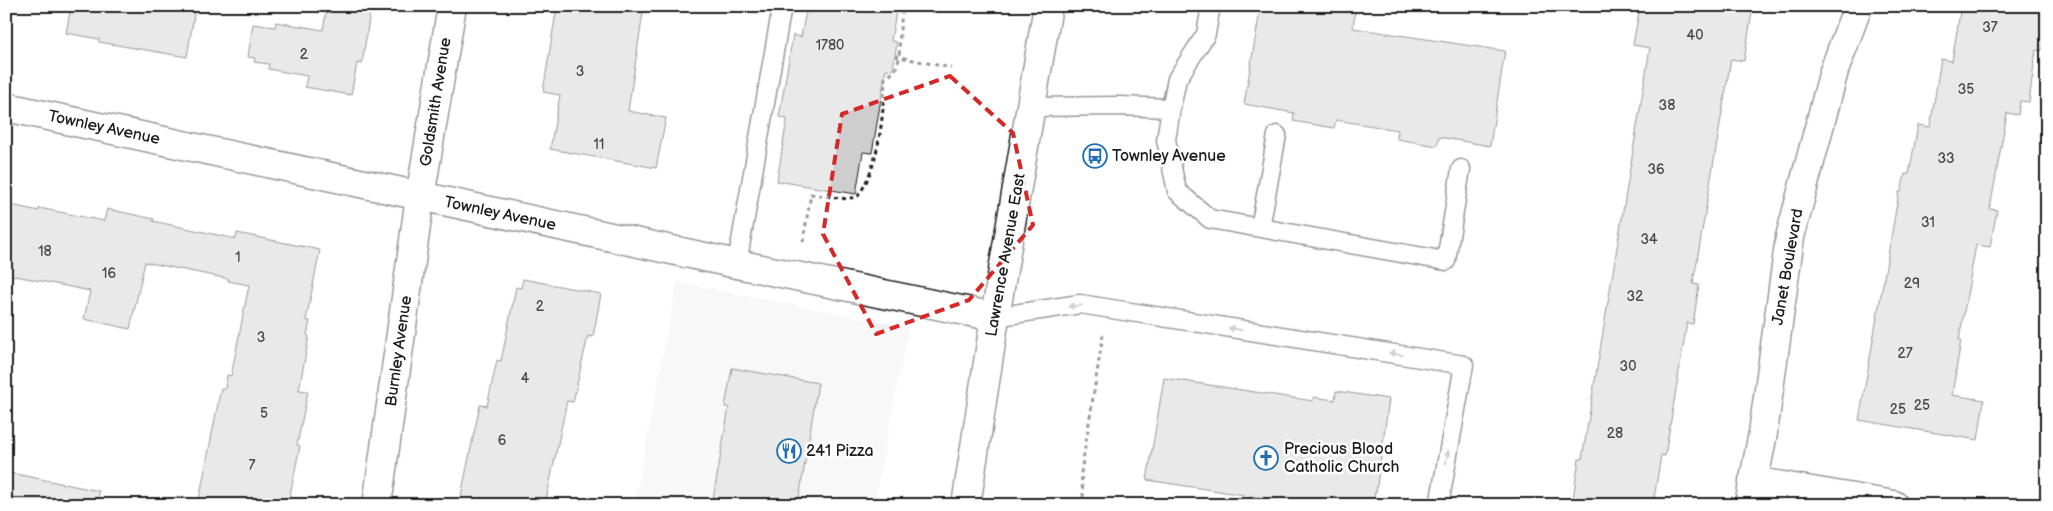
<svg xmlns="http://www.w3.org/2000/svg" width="2053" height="511" font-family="'Balsamiq Sans',sans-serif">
  <rect width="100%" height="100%" fill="#fff"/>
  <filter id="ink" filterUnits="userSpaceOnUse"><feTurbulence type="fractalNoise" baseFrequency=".02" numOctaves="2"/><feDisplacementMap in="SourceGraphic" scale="10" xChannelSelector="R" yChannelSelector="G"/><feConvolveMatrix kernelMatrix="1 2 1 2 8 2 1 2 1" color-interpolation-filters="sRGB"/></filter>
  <g filter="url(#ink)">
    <path fill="#f0f0f0" d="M677 282 909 327 874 505H634Z"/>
    <path fill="#cecece" stroke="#1c1c1c" d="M71 6H180L195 9 187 57 99 42V39L66 33Z
      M327 6H371L362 64 357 63 351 95 305 87 307 76 268 69 269 64 254 62 255 58 248 57 253 24 275 27 276 22 323 30Z
      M557 6H644L628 111 666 118 656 168 550 149 560 95 543 92Z
      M807 6H897L891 41 897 42 893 70 886 69 872 153 863 152 856 194 777 181 787 119 779 117 793 35 801 37Z
      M1270 6H1356L1353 28 1505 51 1490 146 1439 137 1437 146 1397 139 1398 130 1336 120 1334 128 1293 121 1294 113 1244 104 1260 11 1269 12Z
      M1640 6H1753L1744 61 1731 59 1696 267 1693 284 1699 285 1693 324 1687 323 1665 456 1661 455 1653 505H1572L1579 459H1582L1650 48 1633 45Z
      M1961 6H2047V20L2042 51 2036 50 2029 102 2020 101 2018 115 2007 113 1990 209 1997 210 1990 247 1976 245 1959 340H1961L1952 395 1984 400 1978 440 1859 420 1899 192H1901L1905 174H1909L1918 125 1930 127 1941 59 1952 61Z
      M6 204 39 211V208L104 221 107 209 154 219 153 221 236 239 237 233 320 250 306 320 310 321 307 335 309 336 299 390 308 391 297 445 300 446 288 505H198L221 388 225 389 227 375 231 376 249 285 228 281 229 279 145 262 130 329 84 319 90 291 6 274Z
      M523 279 601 294 593 337 588 336 573 402 567 401 545 505H459L480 405 487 406 497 360 501 361 516 287 521 288Z
      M732 368 818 383 798 505H712L729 407H725Z
      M1164 378 1313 401V397L1335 400 1336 391 1389 399 1376 493 1375 492 1373 505H1288L1289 502 1147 480Z
      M6 472 99 491 98 505H6Z"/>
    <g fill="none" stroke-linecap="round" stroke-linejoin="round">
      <g stroke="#1c1c1c" stroke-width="21">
        <path id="service" d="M1211 6 1206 34 1177 79 1171 108 1166 140 1177 191 1210 219 1446 261 1461 169
          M1030 107 1120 106 1171 108
          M1260 228 1277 135
          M737 264 782 6
          M995 317 1080 304 1464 365 1439 505"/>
      </g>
      <g stroke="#1c1c1c" stroke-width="31">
        <path id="minor" d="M6 107 737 264 995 317
          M1753 481 1894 505
          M377 505 420 197 452 6
          M1749 505 1763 433 1790 237 1834 71 1858 6"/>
      </g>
      <g stroke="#1c1c1c" stroke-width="31">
        <path id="secondary" d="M966 505 995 317 1048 6"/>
      </g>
      <path stroke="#1c1c1c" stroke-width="3" stroke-dasharray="4 4" stroke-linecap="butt" d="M895 56 951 68
        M803 242 811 194 847 199 858 196C880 165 883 115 885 78 904 68 898 52 900 35 900 25 902 16 903 6
        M1084 505 1081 473 1103 335
        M1269 505 1271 499"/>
      <use href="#service" stroke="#fff" stroke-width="18"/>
      <use href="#minor" stroke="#fff" stroke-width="28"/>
      <use href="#secondary" stroke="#fff" stroke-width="28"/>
    </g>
    <defs><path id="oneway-solid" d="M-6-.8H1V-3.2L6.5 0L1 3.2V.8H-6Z" transform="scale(1.25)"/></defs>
    <g fill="#999">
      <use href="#oneway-solid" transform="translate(1075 306) rotate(174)"/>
      <use href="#oneway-solid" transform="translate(1235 329) rotate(-171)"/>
      <use href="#oneway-solid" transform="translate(1396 354) rotate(-171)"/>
      <use href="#oneway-solid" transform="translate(1447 457) rotate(-80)"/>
    </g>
  </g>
  <path d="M0 0H2053V511H0ZM950 76 1013 133 1033 225 969 300 876 334 823 234 842 114Z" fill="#fff" fill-opacity=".55" fill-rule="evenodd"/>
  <path fill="none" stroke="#d62828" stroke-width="4" stroke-dasharray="10 6" stroke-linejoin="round" d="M950 76 1013 133 1033 225 969 300 876 334 823 234 842 114Z"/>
  <defs>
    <g id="bus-ring" transform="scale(1.25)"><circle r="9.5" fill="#fff" stroke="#1f6fb2" stroke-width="1.5"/><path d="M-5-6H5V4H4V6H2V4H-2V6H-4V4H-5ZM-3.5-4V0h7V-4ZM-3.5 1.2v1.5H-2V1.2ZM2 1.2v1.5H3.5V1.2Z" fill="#1f6fb2"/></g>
    <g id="restaurant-ring" transform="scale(1.25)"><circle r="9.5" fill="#fff" stroke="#1f6fb2" stroke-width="1.5"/><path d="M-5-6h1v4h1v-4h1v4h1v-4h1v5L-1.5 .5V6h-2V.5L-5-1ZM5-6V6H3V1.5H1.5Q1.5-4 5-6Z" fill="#1f6fb2"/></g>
    <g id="church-ring" transform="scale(1.25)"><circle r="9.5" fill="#fff" stroke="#1f6fb2" stroke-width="1.5"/><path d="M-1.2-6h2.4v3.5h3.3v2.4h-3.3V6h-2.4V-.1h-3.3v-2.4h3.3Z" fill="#1f6fb2"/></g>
  </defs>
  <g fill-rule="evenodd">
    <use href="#bus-ring" x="1095" y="156"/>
    <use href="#restaurant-ring" x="789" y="451"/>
    <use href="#church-ring" x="1266" y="458"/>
  </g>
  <g text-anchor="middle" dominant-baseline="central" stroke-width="5" stroke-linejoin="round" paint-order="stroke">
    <g font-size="14" fill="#484848">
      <text x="1990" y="27">37</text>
      <text x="1695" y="35">40</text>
      <text x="830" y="45">1780</text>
      <text x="304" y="54">2</text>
      <text x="580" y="71">3</text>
      <text x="1966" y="89">35</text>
      <text x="1667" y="105">38</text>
      <text x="599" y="144">11</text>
      <text x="1946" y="158">33</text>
      <text x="1656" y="169">36</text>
      <text x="1928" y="222">31</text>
      <text x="1649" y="239">34</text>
      <text x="45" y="251">18</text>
      <text x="238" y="257">1</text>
      <text x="109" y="273">16</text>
      <text x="1912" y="283">29</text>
      <text x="1635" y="296">32</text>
      <text x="540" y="306">2</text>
      <text x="261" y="337">3</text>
      <text x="1905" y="353">27</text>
      <text x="1628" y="366">30</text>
      <text x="525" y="378">4</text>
      <text x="1922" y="405">25</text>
      <text x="1898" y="409">25</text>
      <text x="264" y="413">5</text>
      <text x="1615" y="433">28</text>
      <text x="502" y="440">6</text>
      <text x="252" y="465">7</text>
    </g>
    <g font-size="16" fill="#1c1c1c" stroke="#fff">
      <text transform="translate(436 102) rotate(-81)">Goldsmith Avenue</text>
      <text transform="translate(104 128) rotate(12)">Townley Avenue</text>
      <text transform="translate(500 214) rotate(12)">Townley Avenue</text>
      <text transform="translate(1006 255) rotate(-80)">Lawrence Avenue East</text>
      <text transform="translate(1788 267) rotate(-80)">Janet Boulevard</text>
      <text transform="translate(399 351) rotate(-82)">Burnley Avenue</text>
    </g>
    <g font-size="16" fill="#1c1c1c" stroke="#fff" text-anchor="start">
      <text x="1112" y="156">Townley Avenue</text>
      <text x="1284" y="449">Precious Blood<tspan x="1284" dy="18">Catholic Church</tspan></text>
      <text x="806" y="451">241 Pizza</text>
    </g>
  </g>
  <rect width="2053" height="511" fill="none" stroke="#fff" stroke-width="25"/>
  <rect x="12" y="12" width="2028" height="486" fill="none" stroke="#1c1c1c" stroke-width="2" filter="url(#ink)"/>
</svg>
